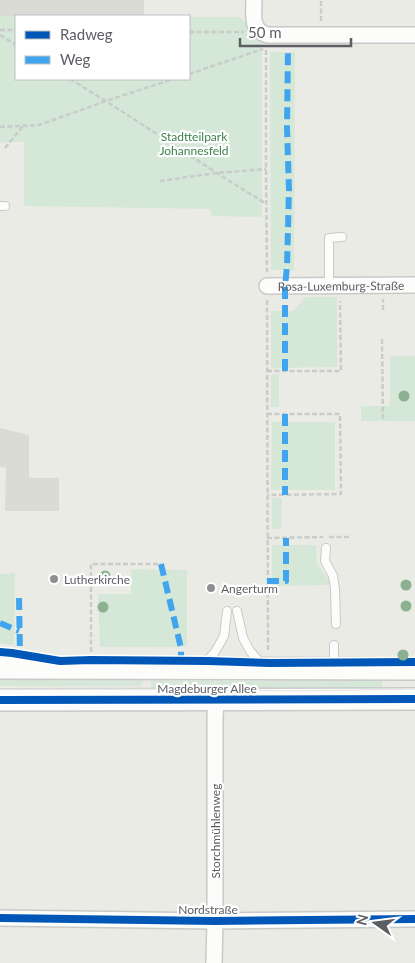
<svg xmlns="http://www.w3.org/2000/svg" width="415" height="963" font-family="Lato,sans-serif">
  <rect width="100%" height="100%" fill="#ebebe6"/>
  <path fill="#dbdbd5" d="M0 0H144V16H0Z
    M0 428 29 435V478H59V511H5L6 468 0 467Z"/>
  <path fill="#d5e7d6" d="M0 16H16V79H189V17H239L262 38V217L211 216V209L24 206V142H0Z
    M270 52H295L294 270H271Z
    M306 297H337V367L271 368V311H293Z
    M390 356H415V421H361V406H390Z
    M279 374V407H271V375Z
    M272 422H335V490H271Z
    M272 498H282L281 529H272Z
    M272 545H316L317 563 329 581V585L272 586Z
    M131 569 187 570V647H100L98 594H131Z
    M15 573 14 645 0 643V574Z
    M151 674H382V694L151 697Z
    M142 677V686H0V679Z"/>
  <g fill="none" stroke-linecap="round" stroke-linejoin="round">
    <g stroke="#c9c9c8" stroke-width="10">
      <path id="service" d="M0 206H5
        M329 286V238L342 237
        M326 548 325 561 333 576 335 589 336 624
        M237 611 243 638 250 651 262 664
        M203 665 215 652 224 636 227 611
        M334 667V645"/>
    </g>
    <g stroke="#c9c9c8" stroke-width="18">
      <g id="minor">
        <path d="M254 0C254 15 250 29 267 35H415"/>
        <path id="s1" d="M267 286 415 285"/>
        <path d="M0 918 215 921 415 919"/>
        <path d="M214 963 215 921V718L216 699"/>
      </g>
    </g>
    <g stroke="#c8c9c8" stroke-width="24">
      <path id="secondary" d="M0 668 415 669
        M0 700 415 699"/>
    </g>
    <path stroke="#c9cccb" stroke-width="2.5" stroke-dasharray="5 2.5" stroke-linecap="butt" d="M321 21V0
      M0 30H16
      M189 32H244
      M0 35 16 45
      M266 50V169L267 272
      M189 74 263 49
      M70 79C136 119 199 163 265 203
      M0 127 39 125 106 101 173 79
      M5 148 23 126
      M160 181 216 173 266 169
      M267 300 268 652
      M383 310V299
      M382 339 383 421
      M267 371H341L340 301
      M267 414H340L341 494 267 495
      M329 537H351
      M267 538 323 537
      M91 652V564H161"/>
    <use href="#service" stroke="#fcfcfb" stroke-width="8"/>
    <use href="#minor" stroke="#fcfcfb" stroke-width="15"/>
    <use href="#secondary" stroke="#fcfcfb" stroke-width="21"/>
    <path stroke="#e2e2e2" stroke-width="1" d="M63 682 172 681H264L297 683 355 682
      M0 689H172L297 691 415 689"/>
    <path stroke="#40a5ee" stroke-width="6" stroke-dasharray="12 6" stroke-linecap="butt" d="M285 371V286L287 267 289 190 287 128 288 49
      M285 414V495
      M161 564 181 648V662
      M267 581H286V538
      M19 598 20 654
      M0 623 19 631"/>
    <g stroke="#fff" stroke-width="11">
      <path id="cycleway" d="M0 652 12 653 60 661 91 660 207 661 269 663 415 662
        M0 700 415 699
        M0 918 215 921 415 919"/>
    </g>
    <use href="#cycleway" stroke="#0057b8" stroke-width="8"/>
  </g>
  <g fill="#8bb191">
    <circle cx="404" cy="396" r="5.5"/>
    <circle cx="105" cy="576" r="5.5"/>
    <circle cx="406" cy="585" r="5.5"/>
    <circle cx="406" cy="606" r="5.5"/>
    <circle cx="103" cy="607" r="5.5"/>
    <circle cx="403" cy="655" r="5.5"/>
  </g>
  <g fill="#8e8f92" stroke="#fff" stroke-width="2">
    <circle cx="54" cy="579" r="5"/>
    <circle cx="211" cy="588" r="5"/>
  </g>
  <g text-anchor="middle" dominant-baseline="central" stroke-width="4.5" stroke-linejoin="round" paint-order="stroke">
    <g font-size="12" fill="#3d824b" stroke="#fff">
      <text x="194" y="136">Stadtteilpark<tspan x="194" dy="14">Johannesfeld</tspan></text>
    </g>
    <g font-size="12" fill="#5c5e64" stroke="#fff">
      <text stroke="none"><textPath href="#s1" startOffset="74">Rosa-Luxemburg-Straße</textPath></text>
      <text x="207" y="688">Magdeburger Allee</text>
      <text transform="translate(215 831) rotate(-90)">Storchmühlenweg</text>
      <text x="208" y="909">Nordstraße</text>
    </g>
    <g font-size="12" fill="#5c5e64" stroke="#fff" text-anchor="start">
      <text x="64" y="579">Lutherkirche</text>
      <text x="221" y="588">Angerturm</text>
    </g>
  </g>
  <rect x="15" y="15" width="175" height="65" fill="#ffffff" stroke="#bebfc1"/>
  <rect x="25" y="31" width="25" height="8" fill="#0057b8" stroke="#bebfc1"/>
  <text x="60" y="40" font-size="15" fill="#5c5e64">Radweg</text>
  <rect x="25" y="56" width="25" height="8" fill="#40a5ee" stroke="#bebfc1"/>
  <text x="60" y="65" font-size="15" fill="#5c5e64">Weg</text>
  <g transform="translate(375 923) rotate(284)" stroke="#ffffff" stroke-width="4" paint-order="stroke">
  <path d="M0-4L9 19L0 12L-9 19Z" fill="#5c5e64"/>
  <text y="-8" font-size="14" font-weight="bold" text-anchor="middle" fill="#5c5e64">N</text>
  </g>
  <path d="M240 38v8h111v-8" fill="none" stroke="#5c5e64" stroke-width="2.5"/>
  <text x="248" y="38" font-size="15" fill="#5c5e64" stroke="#ffffff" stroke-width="4" paint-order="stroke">50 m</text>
</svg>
